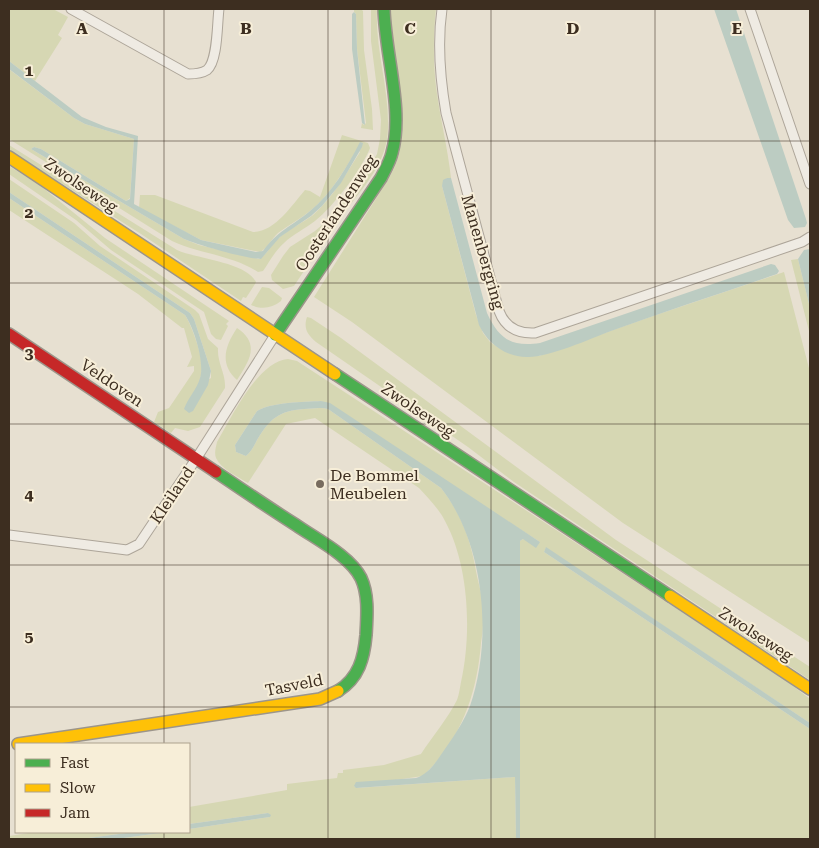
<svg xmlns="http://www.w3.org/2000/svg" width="819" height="848" font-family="'Roboto Serif',serif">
  <rect width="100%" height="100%" fill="#e7e0d1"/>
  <path fill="#d6d7b3" d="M9 9H53L68 17 58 35 62 38 35 81 9 61Z
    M354 9H361L363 11 364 50 372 109 373 130 361 128 362 123 364 125 366 123 357 49 356 14 354 12Z
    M371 9H377C375 49 389 87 388 127 388 162 364 186 344 213 327 237 310 262 294 286L283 289 272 280 271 275 283 256 290 247 315 231 328 220 360 182 377 154 380 139 381 120 371 41Z
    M391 9H436C433 37 433 66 437 94 441 122 448 150 451 178H447L442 186 476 315 483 333 490 342 499 348 518 356H539L653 316 784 272 810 372V643L623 523 352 322 314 297 389 178C412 140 400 96 394 55 391 40 391 24 391 9Z
    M10 70 74 118 85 124 134 139 130 198 126 201 41 149 34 147 31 149 184 239 199 245 259 259C268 254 272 243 280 237 290 228 303 223 313 215 333 197 346 174 360 152L357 149C344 171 330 195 310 211 300 219 289 225 278 233 272 238 267 249 260 252L201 240 139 208 140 195H155L253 232C275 232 292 205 305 190L310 191 320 197 342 135 368 143 370 148C362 169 333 207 315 221 305 229 293 234 284 243 275 251 270 261 263 271L258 272C232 255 200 254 172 241L9 139Z
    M9 145 177 250C197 259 246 262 256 282L255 284 246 298 243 297 241 301 141 234 9 150Z
    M9 166 37 183 105 238 229 321 226 324 228 326 221 340 216 339 211 334 204 312 111 250 76 220 9 174Z
    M9 179 74 223 100 246 195 310 199 314 208 339 218 348C217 363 226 374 225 388L200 427 188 431 175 428 171 433 154 422 158 412 169 408 194 371V366L187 367 192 357 184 328H182L138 294 9 210V198L185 315C191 324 201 352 202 364 203 372 200 380 197 387L211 378V371L194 319 190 313 9 192Z
    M798 259 810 308V335L791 260Z
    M262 287 269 288 282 298 281 301C272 308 262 310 251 305Z
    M307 317 311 318 341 338 616 540 810 667V680L514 482 468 447 316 342C308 335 303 329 307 317Z
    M237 328C261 344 249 361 237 380 219 364 225 346 237 328Z
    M288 359 297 361 780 676 810 699V723L546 548 544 552 810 729V839H520V541L523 539 540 542 321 401C303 402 272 402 257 411L235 445 236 452 246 456C251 452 254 446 257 440 270 419 278 411 304 409 312 409 320 407 328 409L441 488C462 515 470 538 476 571 478 582 482 594 483 605 484 617 483 631 481 643 477 694 461 740 423 776L354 786 357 788 515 777 516 839H116L168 832H189V829L270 817 268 813 189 824V807L287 790V784L337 778 338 773H343V770L384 765 421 754C432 737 448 718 457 700 459 695 460 687 461 682 472 633 469 565 445 521 439 509 429 499 419 488L315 418 286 424 248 483C238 477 221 469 216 458 214 453 216 447 217 442 232 417 257 362 288 359Z
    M35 832H134L81 839H9V836Z"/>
  <path fill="#bcccc2" d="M714 9H736L806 219 807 223 805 227 794 228 788 220Z
    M354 12 356 14 357 49 365 125 362 123 352 49V14Z
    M9 61 82 117 106 127 138 136 134 204 201 240 256 252 263 251C277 231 292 226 310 211 332 193 347 167 360 142L363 143 362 147 341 183 322 206 311 216 280 237 261 259C247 259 198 245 184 239L31 149 34 147 41 149 126 201 130 199 134 139 85 124 74 118 9 69Z
    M447 178H451L487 313C499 339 511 347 540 343L771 264 775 265 779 271 777 274C722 293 666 311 611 331 590 339 547 358 527 357 506 357 488 344 479 325L442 186 443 180Z
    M9 192 190 313 194 319 211 371 208 385 193 411 189 413 184 409C188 398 197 389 200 378 205 363 194 328 185 315L9 198Z
    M810 249V308L798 259 804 250Z
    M321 401 330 403 540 542 536 548 523 539 520 541V839H516L515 777 356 788 354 786 356 782 416 778C430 774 439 757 447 746 456 733 464 721 470 706 493 640 485 544 441 488L328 409C320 407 312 409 304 409 278 411 270 419 257 440 254 446 251 452 246 456L236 452 235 445 257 411C272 402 303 402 321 401Z
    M546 547 810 723V729L544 552Z
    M268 813 271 815 270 817 189 829V824Z
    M134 832H168L116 839H81Z"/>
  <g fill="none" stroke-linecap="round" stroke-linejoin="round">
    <g stroke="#ada599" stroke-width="11">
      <path id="street" d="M71 9 188 74C194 74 201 74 207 70 218 61 217 23 219 9
        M442 9C437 44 440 78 446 113L499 311C505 327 517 334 535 333L802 242 810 237
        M750 9 810 184
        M9 535 127 550 139 544 196 459 275 335"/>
    </g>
    <g stroke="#9c958a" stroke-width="14">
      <path id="fast" d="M275 335 381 178C385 170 390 162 392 153 404 110 385 54 384 9
        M335 374 670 596
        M216 472C243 490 269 508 296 525 316 539 350 556 361 578 369 595 367 617 366 635 364 658 359 678 338 691"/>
    </g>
    <g stroke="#9c958a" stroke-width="14">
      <path id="slow" d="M9 157 335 374
        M670 596 810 689
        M18 744 320 699 338 691"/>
    </g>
    <g stroke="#9c958a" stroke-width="14">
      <path id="jam" d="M9 334 216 472"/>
    </g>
    <use href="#street" stroke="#efebe3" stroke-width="9"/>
    <use href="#fast" stroke="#4caf50" stroke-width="11"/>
    <use href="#slow" stroke="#ffc107" stroke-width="11"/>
    <use href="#jam" stroke="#c62828" stroke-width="11"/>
  </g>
  <path fill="none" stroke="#3d2e20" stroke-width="1" stroke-opacity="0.55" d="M164 9V744M328 9V839M491 9V839M655 9V839M9 141H810M9 283H810M9 424H810M9 565H810M9 707H810M164 832V839"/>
  <circle fill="#786c5e" stroke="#f7eed8" stroke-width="2" cx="320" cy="484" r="5"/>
  <g text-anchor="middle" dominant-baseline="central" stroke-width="4" stroke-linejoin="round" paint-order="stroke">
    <g font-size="16" fill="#3d2e20" stroke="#f7eed8">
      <text transform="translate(81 185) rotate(34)">Zwolseweg</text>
      <text transform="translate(336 213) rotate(-57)">Oosterlandenweg</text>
      <text transform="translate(483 252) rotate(74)">Manenbergring</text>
      <text transform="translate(112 383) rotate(34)">Veldoven</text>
      <text transform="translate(418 410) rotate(34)">Zwolseweg</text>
      <text transform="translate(172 495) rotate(-56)">Kleiland</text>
      <text transform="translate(756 634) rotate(33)">Zwolseweg</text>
      <text transform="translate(294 685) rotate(-11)">Tasveld</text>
    </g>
    <g font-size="16" fill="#3d2e20" stroke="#f7eed8" text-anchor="start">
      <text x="330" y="475">De Bommel<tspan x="330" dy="18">Meubelen</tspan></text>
    </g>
  </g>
  <g font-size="16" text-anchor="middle" font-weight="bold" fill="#3d2e20" stroke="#f7eed8" stroke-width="4" stroke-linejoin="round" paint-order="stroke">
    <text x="82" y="34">A</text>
    <text x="246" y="34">B</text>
    <text x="410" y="34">C</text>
    <text x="573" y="34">D</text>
    <text x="737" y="34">E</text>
    <text x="29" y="76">1</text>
    <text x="29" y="218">2</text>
    <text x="29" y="359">3</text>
    <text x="29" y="500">4</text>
    <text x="29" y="642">5</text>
  </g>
  <rect width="819" height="848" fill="none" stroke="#3d2e20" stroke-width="20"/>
  <rect x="15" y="743" width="175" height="90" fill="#f7eed8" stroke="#ada18e"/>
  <rect x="25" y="759" width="25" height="8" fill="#4caf50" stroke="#ada18e"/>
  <text x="60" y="768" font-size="15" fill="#3d2e20">Fast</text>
  <rect x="25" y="784" width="25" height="8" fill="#ffc107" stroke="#ada18e"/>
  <text x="60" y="793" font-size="15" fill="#3d2e20">Slow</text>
  <rect x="25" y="809" width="25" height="8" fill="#c62828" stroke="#ada18e"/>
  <text x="60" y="818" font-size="15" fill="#3d2e20">Jam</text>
</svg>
